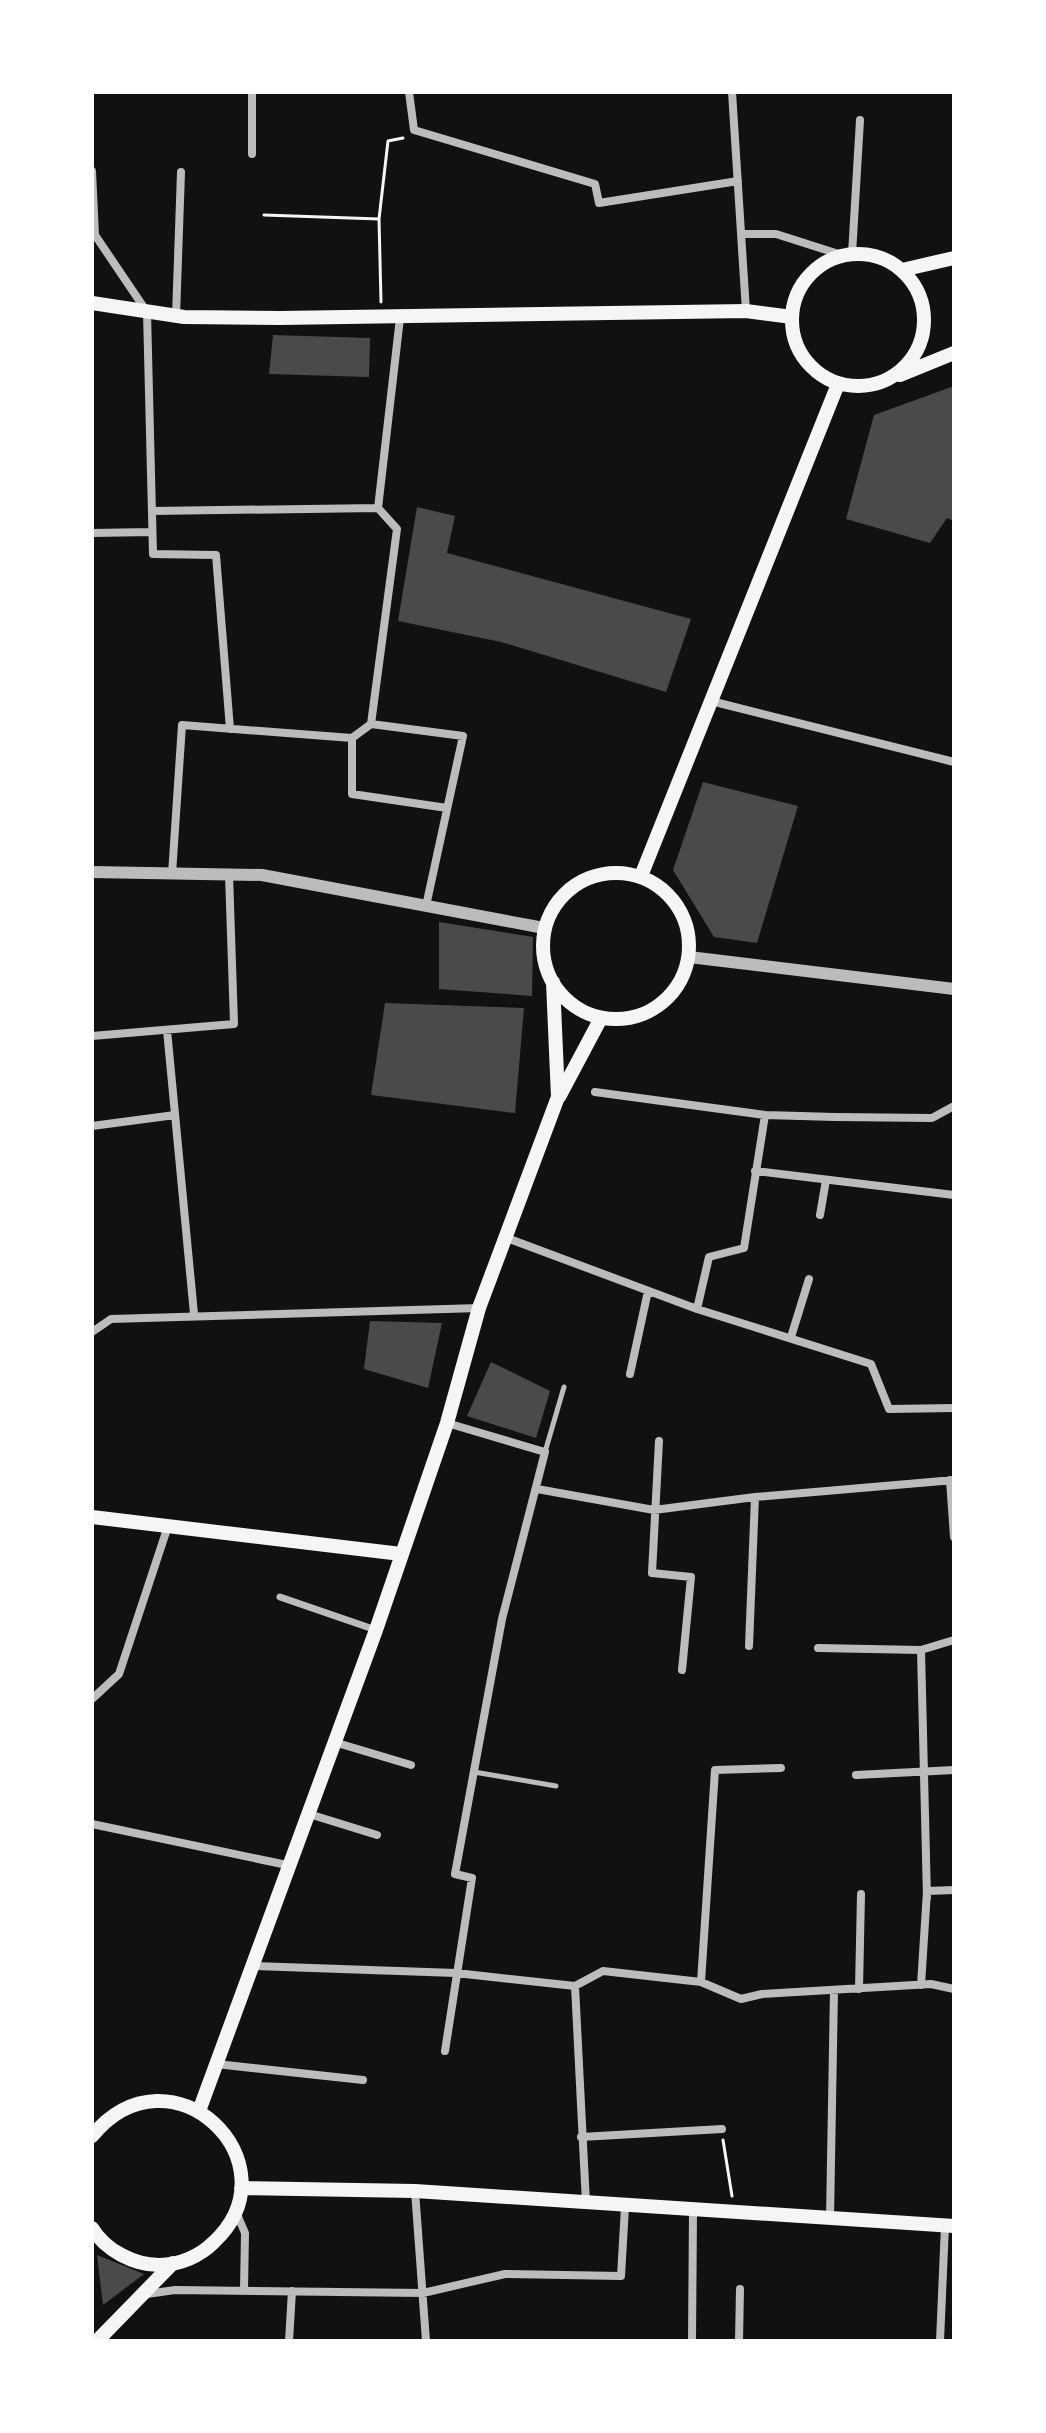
<svg xmlns="http://www.w3.org/2000/svg" width="1046" height="2433" font-family="Literata,serif">
  <rect width="100%" height="100%" fill="#111"/>
  <path fill="#4a4a4a" d="M273 335 370 338 369 377 269 374Z
    M954 386V521L947 518 930 543 846 519 874 415Z
    M417 507 455 516 447 553 691 619 666 692 501 642 398 621Z
    M703 782 798 806 757 943 714 937 673 870Z
    M439 922 533 937 532 996 439 989Z
    M385 1003 524 1008 515 1113 371 1095Z
    M370 1321 442 1323 428 1388 364 1369Z
    M491 1362 550 1391 536 1438 467 1416Z
    M97 2255 144 2274 103 2305Z"/>
  <g fill="none" stroke-linecap="round" stroke-linejoin="round">
    <path stroke="#f5f5f5" stroke-width="3" d="M264 215 379 219
      M381 302 379 219 388 141 403 138
      M723 2140 732 2196"/>
    <path stroke="#bcbcbc" stroke-width="5" d="M545 1452 564 1387
      M474 1772 556 1786"/>
    <path stroke="#bcbcbc" stroke-width="7" d="M280 1597 376 1630"/>
    <path stroke="#bcbcbc" stroke-width="8" d="M252 92V154
      M409 92 414 130 595 184 599 203 738 181
      M732 92 746 311
      M92 171 95 235 147 312 153 554 216 555 230 729
      M741 234H776L842 255
      M852 254 860 120
      M176 316 181 172
      M400 318 378 508 397 529 371 724 463 736 426 906
      M152 511 378 508
      M92 533 152 532
      M711 701 954 762
      M352 738 371 724
      M172 874 182 725 352 738V794L447 808
      M167 1030 194 1314
      M92 1036 234 1024 229 874
      M595 1092 765 1115 835 1117 932 1118 954 1106
      M92 1126 175 1115
      M755 1171 954 1195
      M820 1215 826 1180
      M507 1238 697 1309 871 1364 889 1409 954 1408
      M697 1309 709 1257 744 1248 765 1115
      M92 1332 111 1319 479 1308
      M791 1337 809 1279
      M630 1374 648 1291
      M659 1441 652 1573 691 1577 682 1670
      M950 1480 954 1537
      M537 1489 654 1510 755 1497 954 1480
      M749 1646 755 1497
      M818 1648 921 1650 954 1640
      M921 1650 927 1898
      M92 1699 119 1674 168 1526
      M334 1742 411 1765
      M856 1775 954 1770
      M309 1814 377 1835
      M92 1824 287 1865
      M251 1966 456 1973 575 1986 603 1971 701 1982 741 1999 762 1994 931 1984 954 1989
      M701 1982 715 1770 781 1768
      M921 1985 927 1891 954 1890
      M575 1986 586 2203
      M859 1989 861 1894
      M445 2051 472 1878 455 1874 502 1619 545 1452 447 1423
      M216 2064 363 2080
      M581 2137 722 2129
      M415 2191 426 2341
      M236 2212 245 2233 244 2290
      M830 2218 834 1990
      M147 2294 175 2290 423 2293 505 2274 621 2276 625 2207
      M289 2341 292 2291
      M692 2341 693 2211
      M739 2341 740 2289
      M940 2341 945 2226"/>
    <path stroke="#bcbcbc" stroke-width="12" d="M92 872 262 875 544 928
      M689 957 954 989"/>
    <path stroke="#f5f5f5" stroke-width="14" d="M792 320a66 66 0 1 1 132 0a66 66 0 1 1-132 0Z
      M902 270 954 258
      M92 303 184 317 280 318 746 311 792 317
      M900 375 954 353
      M543 946a73 73 0 1 1 146 0a73 73 0 1 1-146 0Z
      M641 876 838 384
      M559 1097 601 1018
      M92 1517 401 1554
      M199 2111 376 1630 447 1423 479 1308 558 1097 553 982
      M92 2136C171 2040 298 2163 214 2242 200 2256 180 2265 159 2265 134 2265 105 2250 92 2228
      M241 2188 415 2191 954 2226
      M97 2341 173 2263"/>
  </g>
  <rect width="1046" height="2433" fill="none" stroke="#ffffff" stroke-width="188"/>
</svg>
